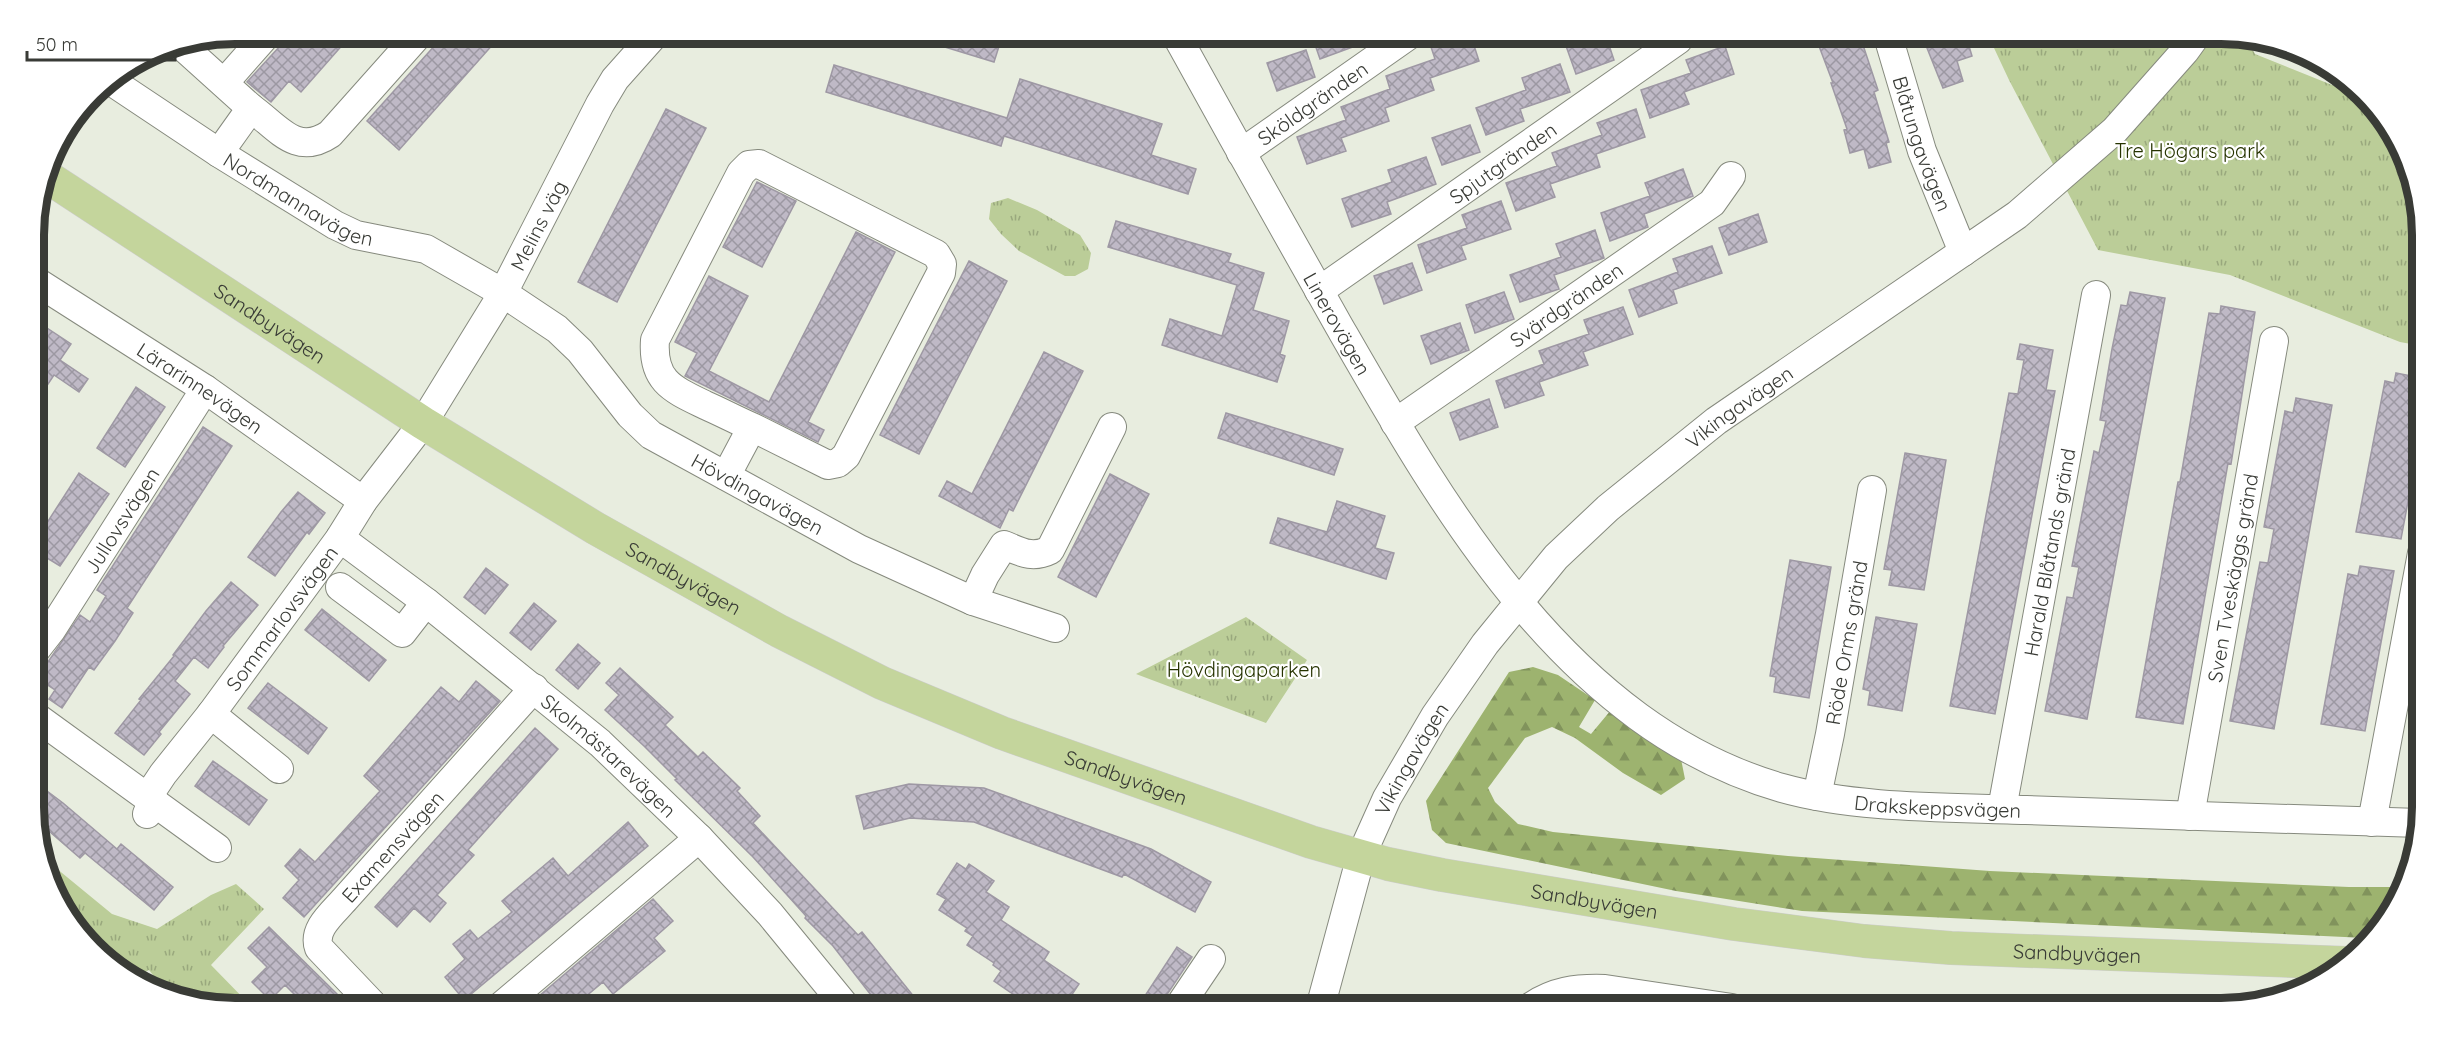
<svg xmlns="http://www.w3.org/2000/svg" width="2456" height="1041" font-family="Quicksand,sans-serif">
  <defs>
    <pattern id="forest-firs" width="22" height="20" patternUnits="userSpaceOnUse" patternTransform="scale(1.5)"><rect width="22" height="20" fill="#9db36f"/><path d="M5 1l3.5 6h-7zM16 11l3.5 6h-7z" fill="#81935c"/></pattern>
    <pattern id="park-tufts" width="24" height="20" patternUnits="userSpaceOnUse" patternTransform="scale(1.5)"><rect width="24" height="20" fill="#bbcd98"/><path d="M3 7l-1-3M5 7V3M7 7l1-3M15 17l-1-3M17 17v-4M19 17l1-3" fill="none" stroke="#99a87d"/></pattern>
    <pattern id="building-cross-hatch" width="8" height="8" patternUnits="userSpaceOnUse" patternTransform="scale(1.5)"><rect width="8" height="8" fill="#bfb9c6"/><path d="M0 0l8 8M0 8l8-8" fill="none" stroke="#9c98a2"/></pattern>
  </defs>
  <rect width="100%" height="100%" fill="#e8eddf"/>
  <path fill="url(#forest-firs)" d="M1533 667 1558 675 1595 700 1579 727 1591 734 1611 710 1681 759 1685 779 1661 795 1623 773 1575 738 1552 727 1525 738 1488 788 1495 802 1518 824 1553 832 1788 856 1990 871 2349 887H2405L2366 938 1802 911 1676 891 1446 843 1432 830 1426 801 1509 672Z"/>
  <path fill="url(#park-tufts)" d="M1987 33H2222L2246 38 2255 54 2362 97 2381 111 2421 208 2422 346 2400 342 2230 275 2098 250 2009 80Z
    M1008 198 1037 210 1080 235 1091 253 1088 269 1075 276H1065L1019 251 1001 234 989 219 991 203Z
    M1246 617 1307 660 1266 723 1136 674Z
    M45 859 112 914 157 929 211 895 236 884 264 909 211 965 253 1008H234L169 995 149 970 136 977 75 930Z"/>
  <path fill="url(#building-cross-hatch)" stroke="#9e98a4" stroke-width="1.5" d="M292 33H353L301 92 289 81 271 102 247 82Z
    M446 33H503L399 150 367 121Z
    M913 33H990L1002 37 994 62 912 37Z
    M1311 33H1354L1358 45 1320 59Z
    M1470 33 1479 61 1430 78 1434 90 1385 108 1389 121 1341 138 1346 151 1307 164 1297 137 1346 120 1341 107 1390 89 1386 76 1435 59 1431 47Z
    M1605 33 1614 60 1576 74 1566 46Z
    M1814 33H1859L1878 90 1874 92 1889 142 1886 143 1891 162 1869 168 1864 149 1850 153 1844 130 1847 129 1831 83H1833Z
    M1926 33H1965L1972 56 1957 61 1963 81 1943 88 1927 48 1931 47Z
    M1725 46 1734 74 1684 92 1689 104 1650 118 1641 90 1691 73 1686 60Z
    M1306 50 1315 77 1277 91 1267 63Z
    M1560 64 1570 92 1520 109 1524 121 1486 135 1476 108 1526 90 1522 78Z
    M834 65 1007 118 1020 79 1162 124 1151 155 1196 169 1188 194 1004 136 1001 146 826 92Z
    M666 109 706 128 617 302 578 282Z
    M1636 109 1645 137 1596 154 1600 167 1550 184 1555 197 1516 211 1506 183 1557 166 1552 153 1602 135 1597 123Z
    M1470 125 1480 152 1442 165 1432 138Z
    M1426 157 1436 184 1387 202 1391 214 1352 227 1342 199 1392 182 1388 170Z
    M1683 169 1693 196 1644 214 1648 227 1610 241 1601 213 1650 196 1645 183Z
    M757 182 796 201 762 267 723 247Z
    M1501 201 1511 229 1461 246 1466 259 1427 273 1418 245 1467 228 1462 215Z
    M1758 214 1767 242 1729 255 1719 228Z
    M1116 221 1231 254 1228 262 1264 273 1253 310 1289 321 1280 354 1285 356 1277 382 1162 345 1170 319 1222 336 1237 285 1108 247Z
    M1595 230 1604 258 1554 275 1559 289 1520 302 1510 275 1561 257 1556 244Z
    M856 232 895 252 808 422 824 430 818 442 685 376 697 353 675 342 709 276 748 296 709 371 769 402Z
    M1712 246 1722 273 1673 290 1677 303 1639 317 1629 290 1678 272 1673 259Z
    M969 261 1007 281 919 454 880 435Z
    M1412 263 1422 290 1384 304 1374 276Z
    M1504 292 1514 319 1475 333 1466 305Z
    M2130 292 2165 298 2087 719 2045 711 2067 597 2073 598 2079 567 2072 566 2094 451 2099 453 2106 421 2100 420 2112 349 2121 305 2127 306Z
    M2221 306 2255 312 2231 464 2228 463 2183 724 2136 717 2178 482H2180L2209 313 2220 314Z
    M1623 307 1633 334 1583 352 1588 365 1539 382 1544 395 1505 408 1496 381 1544 364 1539 351 1589 334 1584 320Z
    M1460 323 1469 350 1431 364 1421 336Z
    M44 326 71 344 60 360 88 379 79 392 54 375 34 405V341Z
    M2020 344 2053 350 2046 390 2055 391 1995 714 1950 706 2009 393 2018 394 2024 360 2017 359Z
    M1044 352 1083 371 1013 511 1009 509 1000 528 939 496 947 481 972 494Z
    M2396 373 2422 378V427L2401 539 2356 532 2385 381 2394 383Z
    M136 387 165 407 125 467 97 448Z
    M2296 398 2332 405 2274 729 2230 721 2260 562 2268 563 2274 529 2264 527 2285 411 2293 413Z
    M1489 399 1498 427 1460 440 1450 413Z
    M1226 413 1343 449 1334 475 1218 438Z
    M203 427 232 446 127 608 133 613 115 641 94 670 89 667 62 708 49 699 55 690 37 678 80 615 90 622 106 596 97 590Z
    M1905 453 1946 460 1924 590 1889 585 1892 570 1884 569Z
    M79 473 109 494 60 566 34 550V543Z
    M1110 474 1149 494 1096 597 1058 577Z
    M298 492 325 513 309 534 307 532 275 576 248 557 281 512Z
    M1337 501 1385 516 1375 548 1394 553 1386 579 1270 543 1278 518 1327 532Z
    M1790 560 1831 567 1809 698 1774 692 1776 677 1770 676Z
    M2360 566 2394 571 2365 731 2321 724 2348 574 2358 576Z
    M486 568 508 585 485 614 464 597Z
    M231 582 258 605 223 646 224 647 208 668 194 657 175 681 190 694 159 732 161 734 144 755 115 733 141 700 139 699 174 656 173 655 206 611Z
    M534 603 556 621 531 650 510 633Z
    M322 609 386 660 369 681 305 630Z
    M1876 617 1917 624 1902 711 1868 705 1870 691 1863 689Z
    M578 644 600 663 578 689 556 670Z
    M620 668 673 717 665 725 698 757 703 752 740 788 737 791 760 816 753 823 858 935 862 932 923 1008H881L833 946 805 918 806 916 753 857 675 780 677 779 644 746 605 710 619 695 606 683Z
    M476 681 500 701 304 917 283 898 299 880 285 866 300 849 315 862 380 791 364 776 441 687 459 702Z
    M268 683 327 728 308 754 248 708Z
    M535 728 558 749 468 850 474 855 437 895 446 903 430 922 414 908 397 927 375 907Z
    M213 761 267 800 249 825 195 786Z
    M35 782 63 803 117 849 121 844 173 887 154 910 85 853 80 858 35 819Z
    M909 784 984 788 1151 849 1211 882 1195 912 1124 874 1122 877 974 822 910 818 864 829 856 796Z
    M628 822 648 846 464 1000 445 977 465 959 453 944 470 930 478 939 512 912 502 901 553 858 568 876Z
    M957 863 966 869 969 864 994 881 986 892 1009 907 1001 920 1049 952 1044 960 1079 984 1063 1008H1033L994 981 1001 971 993 965 994 963 967 945 973 936 965 931 967 928 939 910 946 899 937 894Z
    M653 899 673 921 654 938 665 951 613 994 603 982 572 1008H525Z
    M269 927 337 994 350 1008H308L285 985 270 1000 252 982 267 967 248 948Z
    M1177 947 1192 957 1164 999 1162 1008H1137Z"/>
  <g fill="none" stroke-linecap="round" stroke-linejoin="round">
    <g stroke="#868a7e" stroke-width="30">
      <g id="minor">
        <path id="s1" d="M1175 33C1229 131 1284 229 1339 326 1443 507 1566 726 1782 788 1856 809 1949 807 2026 810 2157 815 2289 819 2420 823"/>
        <path id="s2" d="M1887 33 1922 151 1963 252"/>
        <path d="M180 44 251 108 219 153"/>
        <path id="s3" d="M108 79 219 153 335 225 356 235 426 249 503 293 557 329 580 351 630 415 651 435 859 549 973 601 1055 628"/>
        <path d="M224 83 268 33"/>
        <path d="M251 108C278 127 296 157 330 134L420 33"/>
        <path id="s4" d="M1241 153 1412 33"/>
        <path id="s5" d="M34 280 205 389 363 501"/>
        <path id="s6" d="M1319 291 1678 40 1683 33"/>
        <path id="s7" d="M1395 423 1712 203 1731 176"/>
        <path d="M726 476 752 427 828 465 838 463 846 456 941 273 942 264 936 254 759 164 749 165 741 173 655 340C652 381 672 389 705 405 721 412 736 420 752 427"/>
        <path id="s8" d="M340 538 426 602 600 743 699 838 770 914 847 1008"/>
        <path d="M340 587 402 633 426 602"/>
        <path d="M973 601 985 575 1004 545C1021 552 1032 559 1050 550L1112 427"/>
        <path id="s9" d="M34 652 52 629 205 389"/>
        <path d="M211 714 279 769"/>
        <path d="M35 716 217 848"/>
        <path id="s10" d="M1817 796 1830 734 1872 490"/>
        <path id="s11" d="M2002 809 2096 295"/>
        <path id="s12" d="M147 814 152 802 153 789 163 774 211 714 340 538 363 501 423 423 503 293 600 104 615 79 656 33"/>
        <path id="s13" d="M2190 816 2274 341"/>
        <path d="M2372 822 2422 553"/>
        <path id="s14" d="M376 1008 319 948C312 929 333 913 345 899L534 688"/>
        <path d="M499 1008 699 838"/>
        <path d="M1178 1008 1211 959"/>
        <path id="s15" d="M1320 1008 1361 856 1387 798 1435 716 1485 644 1556 557 1608 508 1716 421 2017 215 2115 130 2185 51 2198 33"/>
        <path d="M1529 1008C1553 991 1576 988 1605 989L1732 1008"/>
      </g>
    </g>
    <g stroke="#cccccb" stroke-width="34">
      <g id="major">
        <path id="s16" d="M46 176 423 423 595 528 779 631 882 683 1002 733 1311 842 1388 864 1442 875 1734 924 1864 941 1951 948 2347 963"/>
      </g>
    </g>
    <use href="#minor" stroke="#fff" stroke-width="28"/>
    <use href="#major" stroke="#c4d59c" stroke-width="33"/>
  </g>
  <g text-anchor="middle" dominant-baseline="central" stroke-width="4.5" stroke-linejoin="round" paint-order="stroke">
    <g font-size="20" fill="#393b36" stroke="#fff">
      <text stroke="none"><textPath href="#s4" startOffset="87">Sköldgränden</textPath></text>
      <text stroke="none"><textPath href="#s2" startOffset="116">Blåtungavägen</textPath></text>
      <text stroke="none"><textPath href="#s6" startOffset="224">Spjutgränden</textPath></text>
      <text stroke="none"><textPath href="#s3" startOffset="226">Nordmannavägen</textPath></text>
      <text stroke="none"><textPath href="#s12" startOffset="710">Melins väg</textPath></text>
      <text stroke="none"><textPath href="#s7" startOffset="208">Svärdgränden</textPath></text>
      <text stroke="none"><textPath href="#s16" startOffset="268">Sandbyvägen</textPath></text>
      <text stroke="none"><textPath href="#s1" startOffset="333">Linerovägen</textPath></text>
      <text stroke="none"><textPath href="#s5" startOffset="198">Lärarinnevägen</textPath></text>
      <text stroke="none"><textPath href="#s15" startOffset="753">Vikingavägen</textPath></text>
      <text stroke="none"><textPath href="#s3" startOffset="782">Hövdingavägen</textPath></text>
      <text stroke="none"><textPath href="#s9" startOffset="158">Jullovsvägen</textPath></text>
      <text stroke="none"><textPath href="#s11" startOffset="261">Harald Blåtands gränd</textPath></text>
      <text stroke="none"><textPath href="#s16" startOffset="754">Sandbyvägen</textPath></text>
      <text stroke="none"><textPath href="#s13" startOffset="242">Sven Tveskäggs gränd</textPath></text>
      <text stroke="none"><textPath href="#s12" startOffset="240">Sommarlovsvägen</textPath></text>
      <text stroke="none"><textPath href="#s10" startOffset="156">Röde Orms gränd</textPath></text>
      <text stroke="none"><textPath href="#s8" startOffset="346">Skolmästarevägen</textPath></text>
      <text stroke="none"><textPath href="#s15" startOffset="267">Vikingavägen</textPath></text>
      <text stroke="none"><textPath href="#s16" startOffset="1240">Sandbyvägen</textPath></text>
      <text stroke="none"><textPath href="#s1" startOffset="1150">Drakskeppsvägen</textPath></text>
      <text stroke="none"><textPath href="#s14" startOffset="212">Examensvägen</textPath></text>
      <text stroke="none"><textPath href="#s16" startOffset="1726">Sandbyvägen</textPath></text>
      <text stroke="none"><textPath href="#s16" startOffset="2212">Sandbyvägen</textPath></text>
    </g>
    <g font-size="20" fill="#263300" stroke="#fff">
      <text x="2190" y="150">Tre Högars park</text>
      <text x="1244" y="669">Hövdingaparken</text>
    </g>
  </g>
  <path d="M0 0H2456V1041H0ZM235 44H2221A191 191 0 0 1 2412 235V807A191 191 0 0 1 2221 998H235A191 191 0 0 1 44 807V235A191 191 0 0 1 235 44Z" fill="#fff" fill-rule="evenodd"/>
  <path fill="none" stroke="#393b36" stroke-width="8" d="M235 44H2221A191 191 0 0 1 2412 235V807A191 191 0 0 1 2221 998H235A191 191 0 0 1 44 807V235A191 191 0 0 1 235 44Z"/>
  <path d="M27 51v9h148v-9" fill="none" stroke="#393b36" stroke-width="3"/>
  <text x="36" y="51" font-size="18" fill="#393b36" stroke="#ffffff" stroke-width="4.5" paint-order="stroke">50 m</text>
</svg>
